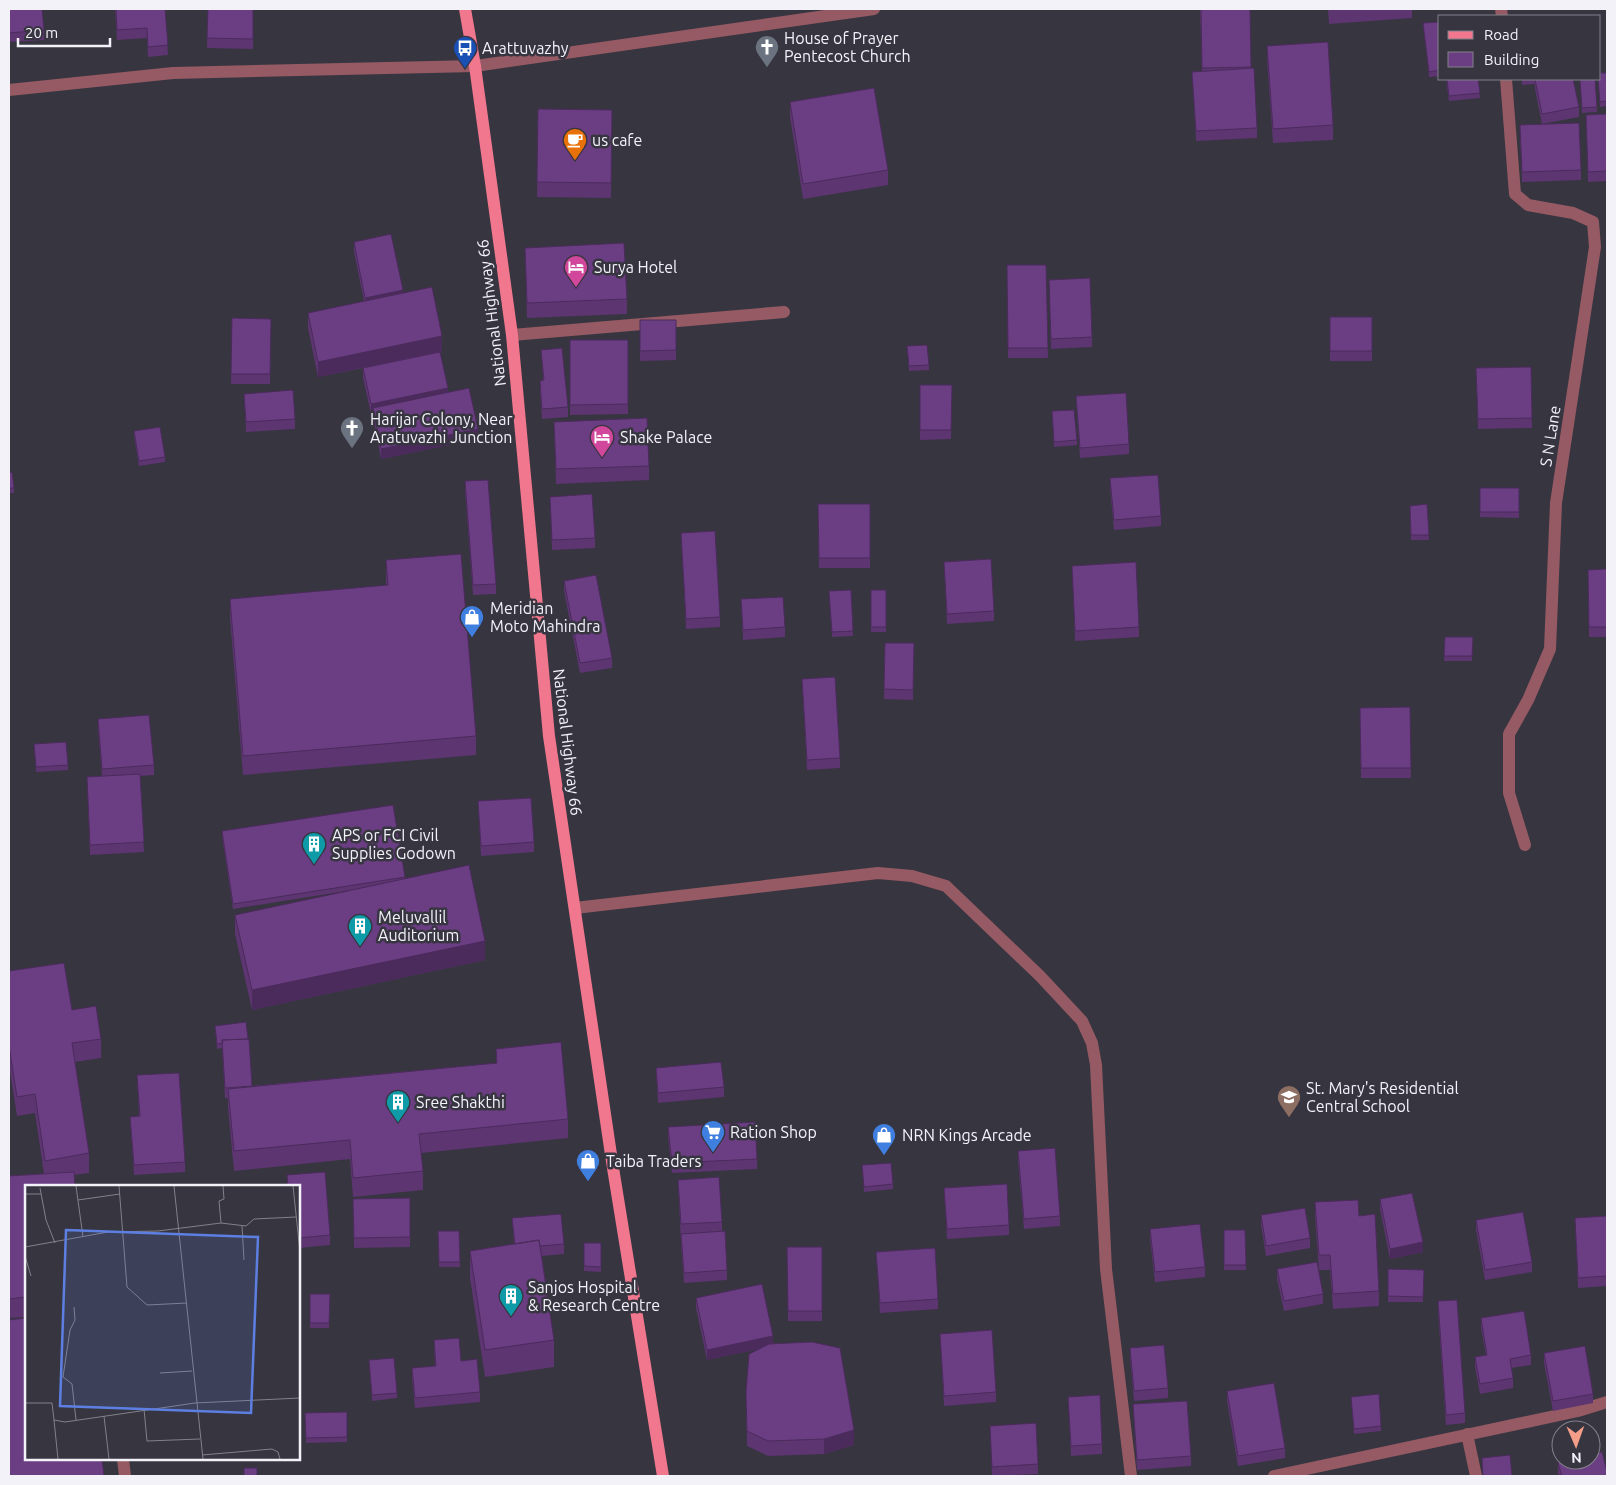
<svg xmlns="http://www.w3.org/2000/svg" width="1616" height="1485" font-family="Ubuntu,sans-serif">
  <rect width="100%" height="100%" fill="#373540"/>
  <g fill="none" stroke-linecap="round" stroke-linejoin="round">
    <path stroke="#955a63" stroke-width="12" d="M1501 9 1502 16
      M1506 79 1515 194 1528 205 1573 213 1593 222 1595 247 1556 503 1550 649 1528 700 1509 734V793L1525 845
      M9 90 173 73 475 66 874 9
      M512 335 784 312
      M575 908 878 873 912 876 946 886 1040 976 1082 1021 1092 1043 1096 1065 1106 1269 1131 1476
      M1467 1434 1476 1476
      M123 1459 125 1476
      M1274 1476 1578 1411 1607 1402"/>
    <path stroke="#f0778e" stroke-width="12" d="M465 9 475 66 512 335 549 736 613 1168 663 1476"/>
  </g>
  <path fill="#5c3571" d="M9 9 44 30V40L9 42Z
    M115 9H165L168 55 148 57 147 38 117 40Z
    M208 9H253V49L207 48Z
    M1200 9H1250L1251 68 1257 128V138L1196 141 1192 72H1202Z
    M1328 9H1412V18L1329 24Z
    M1440 22V76L1429 77 1423 23Z
    M1267 46 1333 125V140L1273 143 1267 61Z
    M1607 73V106L1600 107 1598 79Z
    M1446 79H1478L1480 98 1449 101Z
    M1522 79H1573L1579 107V117L1542 124 1535 89V84L1522 85Z
    M1595 79 1597 112 1582 113 1580 80Z
    M790 102 888 170V185L803 199 790 117Z
    M538 109 612 110 611 198 537 197Z
    M1607 114V181L1588 182 1586 115Z
    M1520 125 1581 170V180L1522 182Z
    M354 242 403 293 442 351 440 352 448 393 478 439 381 459 373 418V414H371L363 378V368L318 377 308 328V313L364 301 354 252Z
    M525 248 627 299V314L527 318Z
    M1007 265H1046L1048 358H1008Z
    M1049 290 1092 337V347L1051 349Z
    M1330 317H1372V361H1330Z
    M232 318 271 319 270 384H231Z
    M640 320H676V360L640 361Z
    M570 340H628V414L570 415Z
    M907 346 929 365V370L909 371Z
    M541 350 568 407V417L542 419 540 391V381L543 380Z
    M1531 367 1532 428 1478 429 1476 368Z
    M920 385H952L951 439 920 440Z
    M244 394 295 419V429L246 432Z
    M1076 396 1129 444V454L1080 458Z
    M1052 411 1077 440V445L1054 447Z
    M554 422 649 466V480L556 484Z
    M134 431 165 457V462L139 466 134 436Z
    M9 473 14 488V493H9Z
    M1110 478 1161 516V526L1114 530 1110 488Z
    M465 481 496 584V594L473 595 465 491Z
    M1480 488H1519V518L1480 517Z
    M550 497 595 538V548L552 550Z
    M818 504H870V568H819Z
    M1427 504 1429 540H1411L1410 506Z
    M681 533 720 617V627L686 629Z
    M386 560 476 736V755L243 775 230 618V599L386 586Z
    M944 562 994 611V621L947 624Z
    M1072 566 1139 627V637L1075 641Z
    M1607 569V637H1589L1588 570Z
    M564 581 612 658V668L580 673 564 591Z
    M851 590 853 636 832 637 829 596Z
    M871 590H886V632H871Z
    M741 599 785 627V637L743 640Z
    M1445 637H1473L1472 661H1444Z
    M885 643H914L913 700 884 699Z
    M802 679 840 758V768L807 770Z
    M1410 707 1411 778H1361L1360 708Z
    M98 719 154 765V775L140 776 144 852 90 855 87 777 102 776 98 729Z
    M34 744 68 765V770L36 772Z
    M478 801 534 842V852L481 856Z
    M222 831 405 877V879L485 960 252 1010 235 934V915L352 890 233 909 222 836Z
    M9 971 72 1010 101 1039V1058L75 1062 89 1153V1173L74 1175 26 1186V1317L9 1318V1176L44 1174 35 1113 17 1116 9 1065Z
    M215 1026 252 1086 496 1063V1049L568 1119V1138L421 1153 423 1171V1190L353 1197 350 1159 234 1171 228 1108V1098H225L222 1048 217 1049Z
    M656 1068 724 1087V1097L658 1103Z
    M137 1075 185 1162V1172L134 1175 130 1117 139 1116Z
    M668 1127 757 1159V1169L672 1173 668 1137Z
    M1018 1151 1060 1216V1226L1024 1229 1018 1161Z
    M862 1165 893 1184V1189L864 1192Z
    M325 1172 330 1235V1245L299 1248V1186H287V1175Z
    M678 1180 722 1222V1231L727 1270V1280L684 1283 681 1244Z
    M944 1188 1009 1225V1235L947 1239Z
    M410 1198V1247L354 1248 353 1199Z
    M1380 1199 1423 1252 1390 1259 1380 1209Z
    M1315 1202 1359 1216 1379 1291V1306L1333 1309 1330 1270H1319L1323 1294V1304L1284 1311 1277 1279V1269L1319 1270 1315 1217Z
    M1261 1215 1310 1238V1248L1266 1256 1261 1225Z
    M1607 1216V1286L1578 1288 1575 1218Z
    M512 1218 564 1244V1254L542 1256 554 1340V1367L485 1377 470 1278V1251L514 1244Z
    M1476 1220 1532 1262V1272L1485 1280 1476 1230Z
    M1150 1229 1205 1267V1277L1155 1282 1150 1239Z
    M1224 1230H1245L1246 1270H1224Z
    M438 1231H459L460 1267H439Z
    M584 1243H601V1272L584 1271Z
    M787 1247H822V1321H788Z
    M876 1252 938 1299V1309L880 1313Z
    M1388 1269 1424 1270 1423 1302H1388Z
    M310 1294H330L329 1328H310Z
    M696 1298 773 1344 854 1445 824 1454 768 1456 747 1446 746 1392 758 1349 707 1360 696 1308Z
    M1438 1301 1465 1413V1423L1446 1425 1438 1311Z
    M1481 1318 1531 1355V1365L1511 1368 1513 1378V1388L1480 1394 1475 1367V1357L1486 1355 1481 1328Z
    M940 1334 996 1392V1402L944 1406Z
    M434 1340 461 1361 480 1392V1402L415 1408 412 1378V1368L435 1366Z
    M1130 1348 1168 1388V1398L1134 1401 1130 1358Z
    M1544 1353 1593 1394V1403L1553 1411 1544 1363Z
    M369 1360 397 1393V1398L372 1401Z
    M1227 1391 1285 1448V1458L1238 1466 1227 1401Z
    M1068 1397 1102 1444V1454L1071 1456Z
    M1351 1397 1381 1426V1431L1354 1434Z
    M1133 1404 1191 1456V1466L1137 1470Z
    M347 1412V1442L306 1443 305 1413Z
    M990 1426 1038 1464V1474L992 1476Z
    M1558 1463 1607 1476H1559L1558 1473Z"/>
  <path fill="#4b2b5c" d="M403 290V300L365 308V298Z
    M442 336V351L318 377V362Z
    M448 388V398L373 408V414H371V404Z
    M478 429V439L381 459V449Z
    M485 941V960L252 1010V990Z
    M1423 1242V1252L1390 1259V1249Z
    M773 1336V1346L707 1360V1350Z
    M854 1430V1445L824 1454V1439Z"/>
  <path fill="#6b3e83" stroke="#4b2b5c" d="M9 9H42L44 30 9 33Z
    M116 9H165L168 45 148 47 147 28 117 30Z
    M208 9H253V39L207 38Z
    M1201 9H1250L1251 67 1202 68Z
    M1440 22V70L1429 72 1423 23Z
    M1328 42 1333 125 1273 129 1267 46Z
    M1254 68 1257 128 1196 131 1192 72Z
    M1600 73H1607V101L1600 102 1598 79H1600Z
    M1447 79H1478L1480 93 1449 96Z
    M1535 79H1573L1579 107 1542 114Z
    M1595 79 1597 107 1582 108 1580 80Z
    M874 88 888 170 803 184 790 102Z
    M538 109 612 110 611 183 537 182Z
    M1607 114V171L1588 172 1586 115Z
    M1579 123 1581 170 1522 172 1520 125Z
    M391 234 403 290 365 298 354 242Z
    M624 243 627 299 527 303 525 248Z
    M1007 265H1046L1048 348H1008Z
    M1090 278 1092 337 1051 339 1049 280Z
    M432 287 442 336 318 362 308 313Z
    M1330 317H1372V351H1330Z
    M232 318 271 319 270 374H231Z
    M640 320H676V350L640 351Z
    M570 340H628V404L570 405Z
    M927 345 929 365 909 366 907 346Z
    M562 348 568 407 542 409 540 381 544 380 541 350Z
    M440 352 448 388 371 404 363 368Z
    M1531 367 1532 418 1478 419 1476 368Z
    M920 385H952L951 430H920Z
    M469 388 478 429 381 449 373 408Z
    M293 390 295 419 246 422 244 394Z
    M1126 393 1129 444 1080 448 1076 396Z
    M1074 410 1077 440 1054 442 1052 411Z
    M647 418 649 466 556 469 554 422Z
    M160 427 165 457 139 461 134 431Z
    M12 472 14 488H9V473Z
    M1158 475 1161 516 1114 520 1110 478Z
    M488 480 496 584 473 585 465 481Z
    M1480 488H1519V512H1480Z
    M592 494 595 538 552 540 550 497Z
    M818 504H870V558H819Z
    M1427 504 1429 535H1411L1410 506Z
    M715 531 720 617 686 619 681 533Z
    M461 554 476 736 243 756 230 599 388 585 386 560Z
    M991 559 994 611 947 614 944 562Z
    M1136 562 1139 627 1075 631 1072 566Z
    M1607 569V627H1589L1588 570Z
    M596 575 612 658 580 663 564 581Z
    M851 590 853 631 832 632 829 591Z
    M871 590H886V627H871Z
    M783 597 785 627 743 630 741 599Z
    M1445 637H1473L1472 656H1444Z
    M885 643H914L913 690 884 689Z
    M835 677 840 758 807 760 802 679Z
    M1410 707 1411 768H1361L1360 708Z
    M149 715 154 765 102 769 98 719Z
    M66 742 68 765 36 767 34 744Z
    M140 774 144 842 90 845 87 777Z
    M531 798 534 842 481 846 478 801Z
    M393 805 405 877 233 904 222 831Z
    M469 865 485 941 252 990 235 915Z
    M64 963 72 1010 96 1006 101 1039 72 1043 89 1153 45 1161 35 1094 17 1097 9 1046V971Z
    M246 1022 248 1039 222 1040 223 1043 217 1044 215 1026Z
    M249 1039 252 1086 225 1088 222 1040Z
    M561 1042 568 1119 419 1134 423 1171 353 1178 350 1140 234 1151 228 1089 497 1063 496 1049Z
    M721 1062 724 1087 658 1093 656 1068Z
    M179 1073 185 1162 134 1165 130 1117 140 1116 137 1075Z
    M755 1122 757 1159 672 1163 668 1127Z
    M1055 1148 1060 1216 1024 1219 1018 1151Z
    M891 1163 893 1184 864 1187 862 1165Z
    M74 1172 75 1186H26V1297L9 1299V1176Z
    M325 1172 330 1235 299 1238V1186H288L287 1175Z
    M719 1177 722 1222 681 1224 678 1180Z
    M1007 1184 1009 1225 947 1229 944 1188Z
    M1412 1193 1423 1242 1390 1249 1380 1199Z
    M410 1198V1237L354 1238 353 1199Z
    M1358 1200 1359 1216 1375 1214 1379 1291 1333 1294 1330 1255H1319L1315 1202Z
    M1305 1208 1310 1238 1266 1246 1261 1215Z
    M1523 1212 1532 1262 1485 1270 1476 1220Z
    M561 1214 564 1244 540 1246 539 1240 515 1244 512 1218Z
    M1607 1216V1276L1578 1278 1575 1218Z
    M1200 1224 1205 1267 1155 1272 1150 1229Z
    M1224 1230H1245L1246 1265H1224Z
    M438 1231H459L460 1262H439Z
    M725 1231 727 1270 684 1273 681 1234Z
    M539 1240 554 1340 485 1350 470 1251Z
    M584 1243H601V1267L584 1266Z
    M787 1247H822V1311H788Z
    M935 1248 938 1299 880 1303 876 1252Z
    M1317 1262 1323 1294 1284 1301 1277 1269Z
    M1388 1269 1424 1270 1423 1297 1388 1296Z
    M762 1284 773 1336 707 1350 696 1298Z
    M310 1294H330L329 1323H310Z
    M1457 1300 1465 1413 1446 1415 1438 1301Z
    M1524 1311 1531 1355 1510 1359 1513 1378 1480 1384 1475 1357 1487 1355 1481 1318Z
    M26 1318V1459H102L104 1476H9V1320Z
    M992 1330 996 1392 944 1396 940 1334Z
    M459 1338 461 1361 477 1359 480 1392 415 1398 412 1368 436 1366 434 1340Z
    M812 1342 840 1348 854 1430 824 1439 768 1441 747 1431 746 1392 749 1354 769 1344Z
    M1164 1345 1168 1388 1134 1391 1130 1348Z
    M1585 1346 1593 1394 1553 1401 1544 1353Z
    M394 1358 397 1393 372 1395 369 1360Z
    M1274 1383 1285 1448 1238 1456 1227 1391Z
    M1379 1394 1381 1426 1354 1429 1351 1397Z
    M1100 1395 1102 1444 1071 1446 1068 1397Z
    M1187 1401 1191 1456 1137 1460 1133 1404Z
    M347 1412V1437L306 1438 305 1413Z
    M1036 1423 1038 1464 992 1467 990 1426Z
    M1602 1452 1607 1472V1476H1562L1558 1463 1569 1460H1591V1454Z
    M1510 1455 1512 1476H1483L1482 1458Z
    M244 1468H257V1476H244Z"/>
  <defs>
    <g id="church-pin" transform="scale(1.25)"><path d="M0 17L-7.5 6A9.5 9.5 0 1 1 7.5 6Z" fill="#6b7280" stroke="#373540"/><path d="M-1.2-6h2.4v3.5h3.3v2.4h-3.3V6h-2.4V-.1h-3.3v-2.4h3.3Z" fill="#fff"/></g>
    <g id="bus-pin" transform="scale(1.25)"><path d="M0 17L-7.5 6A9.5 9.5 0 1 1 7.5 6Z" fill="#1a4fb4" stroke="#373540"/><path d="M-5-6H5V4H4V6H2V4H-2V6H-4V4H-5ZM-3.5-4V0h7V-4ZM-3.5 1.2v1.5H-2V1.2ZM2 1.2v1.5H3.5V1.2Z" fill="#fff"/></g>
    <g id="cafe-pin" transform="scale(1.25)"><path d="M0 17L-7.5 6A9.5 9.5 0 1 1 7.5 6Z" fill="#e8710a" stroke="#373540"/><path d="M-5.5-4.5H6V0H3Q3 3.5 0 3.5H-2.5Q-5.5 3.5-5.5 0ZM3-3.2v2h1.7v-2ZM-6 4.5H4V6H-6Z" fill="#fff"/></g>
    <g id="hotel-pin" transform="scale(1.25)"><path d="M0 17L-7.5 6A9.5 9.5 0 1 1 7.5 6Z" fill="#d1479c" stroke="#373540"/><path d="M-6-4.5h1.5V1H6V5H4.5V3h-9V5H-6ZM-4 0a1.8 1.8 0 1 1 3.6 0ZM.5 0V-2.5h3Q6-2.5 6 0Z" fill="#fff"/></g>
    <g id="shop-pin" transform="scale(1.25)"><path d="M0 17L-7.5 6A9.5 9.5 0 1 1 7.5 6Z" fill="#3f7fe0" stroke="#373540"/><path d="M-5-2.5h2.3a2.7 3.5 0 0 1 5.4 0H5L5.5 6h-11ZM-1.5-2.5h3a1.5 2.3 0 0 0-3 0Z" fill="#fff"/></g>
    <g id="building-pin" transform="scale(1.25)"><path d="M0 17L-7.5 6A9.5 9.5 0 1 1 7.5 6Z" fill="#0f9aa8" stroke="#373540"/><path d="M-4-6H4V6H1V3H-1V6H-4ZM-2.5-4.3h1.7v1.8h-1.7ZM.8-4.3h1.7v1.8H.8ZM-2.5-1h1.7V.8h-1.7ZM.8-1h1.7V.8H.8Z" fill="#fff"/></g>
    <g id="school-pin" transform="scale(1.25)"><path d="M0 17L-7.5 6A9.5 9.5 0 1 1 7.5 6Z" fill="#8d6e63" stroke="#373540"/><path d="M0-5L7-2L0 1L-7-2ZM-4 1L0 2.5L4 1V4Q0 6-4 4Z" fill="#fff"/></g>
    <g id="supermarket-pin" transform="scale(1.25)"><path d="M0 17L-7.5 6A9.5 9.5 0 1 1 7.5 6Z" fill="#3f7fe0" stroke="#373540"/><path d="M-6-5.5h2.5l.6 2H6L4.5 2H-2.5L-4.4-4H-6ZM-1.5 3.2a1.3 1.3 0 1 0 .1 0ZM3 3.2a1.3 1.3 0 1 0 .1 0Z" fill="#fff"/></g>
  </defs>
  <g fill-rule="evenodd">
    <use href="#church-pin" x="767" y="47"/>
    <use href="#bus-pin" x="465" y="48"/>
    <use href="#cafe-pin" x="575" y="140"/>
    <use href="#hotel-pin" x="576" y="267"/>
    <use href="#church-pin" x="352" y="428"/>
    <use href="#hotel-pin" x="602" y="437"/>
    <use href="#shop-pin" x="472" y="617"/>
    <use href="#building-pin" x="314" y="844"/>
    <use href="#building-pin" x="360" y="926"/>
    <use href="#school-pin" x="1289" y="1097"/>
    <use href="#building-pin" x="398" y="1102"/>
    <use href="#supermarket-pin" x="713" y="1132"/>
    <use href="#shop-pin" x="884" y="1135"/>
    <use href="#shop-pin" x="588" y="1161"/>
    <use href="#building-pin" x="511" y="1296"/>
  </g>
  <g text-anchor="middle" dominant-baseline="central" stroke-width="5" stroke-linejoin="round" paint-order="stroke">
    <g font-size="16" fill="#f3f2f9" stroke="#373540" text-anchor="start">
      <text x="784" y="38">House of Prayer<tspan x="784" dy="18">Pentecost Church</tspan></text>
      <text x="482" y="48">Arattuvazhy</text>
      <text x="592" y="140">us cafe</text>
      <text x="594" y="267">Surya Hotel</text>
      <text x="370" y="419">Harijar Colony, Near<tspan x="370" dy="18">Aratuvazhi Junction</tspan></text>
      <text x="620" y="437">Shake Palace</text>
      <text x="490" y="608">Meridian<tspan x="490" dy="18">Moto Mahindra</tspan></text>
      <text x="332" y="835">APS or FCI Civil<tspan x="332" dy="18">Supplies Godown</tspan></text>
      <text x="378" y="917">Meluvallil<tspan x="378" dy="18">Auditorium</tspan></text>
      <text x="1306" y="1088">St. Mary's Residential<tspan x="1306" dy="18">Central School</tspan></text>
      <text x="416" y="1102">Sree Shakthi</text>
      <text x="730" y="1132">Ration Shop</text>
      <text x="902" y="1135">NRN Kings Arcade</text>
      <text x="606" y="1161">Taiba Traders</text>
      <text x="528" y="1287">Sanjos Hospital<tspan x="528" dy="18">&amp; Research Centre</tspan></text>
    </g>
    <g font-size="16" fill="#f3f2f9" stroke="#373540">
      <text transform="translate(491 313) rotate(-97)">National Highway 66</text>
      <text transform="translate(1550 436) rotate(-81)">S N Lane</text>
      <text transform="translate(568 742) rotate(83)">National Highway 66</text>
    </g>
  </g>
  <g transform="translate(25 1185)">
    <rect width="275" height="275" fill="#373540"/>
    <path fill="none" stroke="#82818a" stroke-width="1" d="M51 1 58 52M94 1 102 102 122 120 162 118M149 1 178 274M268 1 275 67M15 3 21 35 30 58M0 9H16M53 15 95 9M196 38 194 16 199 14 198 1M217 41 219 75M0 62 83 47 133 46 196 38 221 41 229 34 271 32M0 71 6 91M49 122 50 135 45 145 38 192 47 199 51 235M135 188 167 186M0 218H27L29 235 40 237 170 218 275 213M119 224 122 256 175 254M79 231 84 274M29 235 33 274M177 270 247 264 253 267 255 274"/>
    <path fill="#5d7fe2" fill-opacity="0.15" stroke="#5d7fe2" stroke-width="2.5" d="M41 45 233 52 226 228 35 221Z"/>
    <rect width="275" height="275" fill="none" stroke="#f3f2f9" stroke-width="2.5"/>
  </g>
  <rect width="1616" height="1485" fill="none" stroke="#f3f2f9" stroke-width="20"/>
  <rect x="1438" y="15" width="162" height="65" fill="#373540" stroke="#82818a"/>
  <rect x="1448" y="31" width="25" height="8" fill="#f0778e" stroke="#82818a"/>
  <text x="1484" y="40" font-size="15" fill="#f3f2f9">Road</text>
  <rect x="1448" y="52" width="25" height="15" fill="#6b3e83" stroke="#82818a"/>
  <text x="1484" y="65" font-size="15" fill="#f3f2f9">Building</text>
  <g transform="translate(1576 1445) rotate(178)"><circle r="24" fill="#373540" stroke="#82818a"/>
  <path d="M0-4L9 19L0 12L-9 19Z" fill="#f49e8a"/>
  <text y="-8" font-size="14" font-weight="bold" text-anchor="middle" fill="#f3f2f9">N</text>
  </g>
  <path d="M18 38v8h92v-8" fill="none" stroke="#f3f2f9" stroke-width="2.5"/>
  <text x="25" y="38" font-size="15" fill="#f3f2f9" stroke="#373540" stroke-width="4" paint-order="stroke">20 m</text>
</svg>
